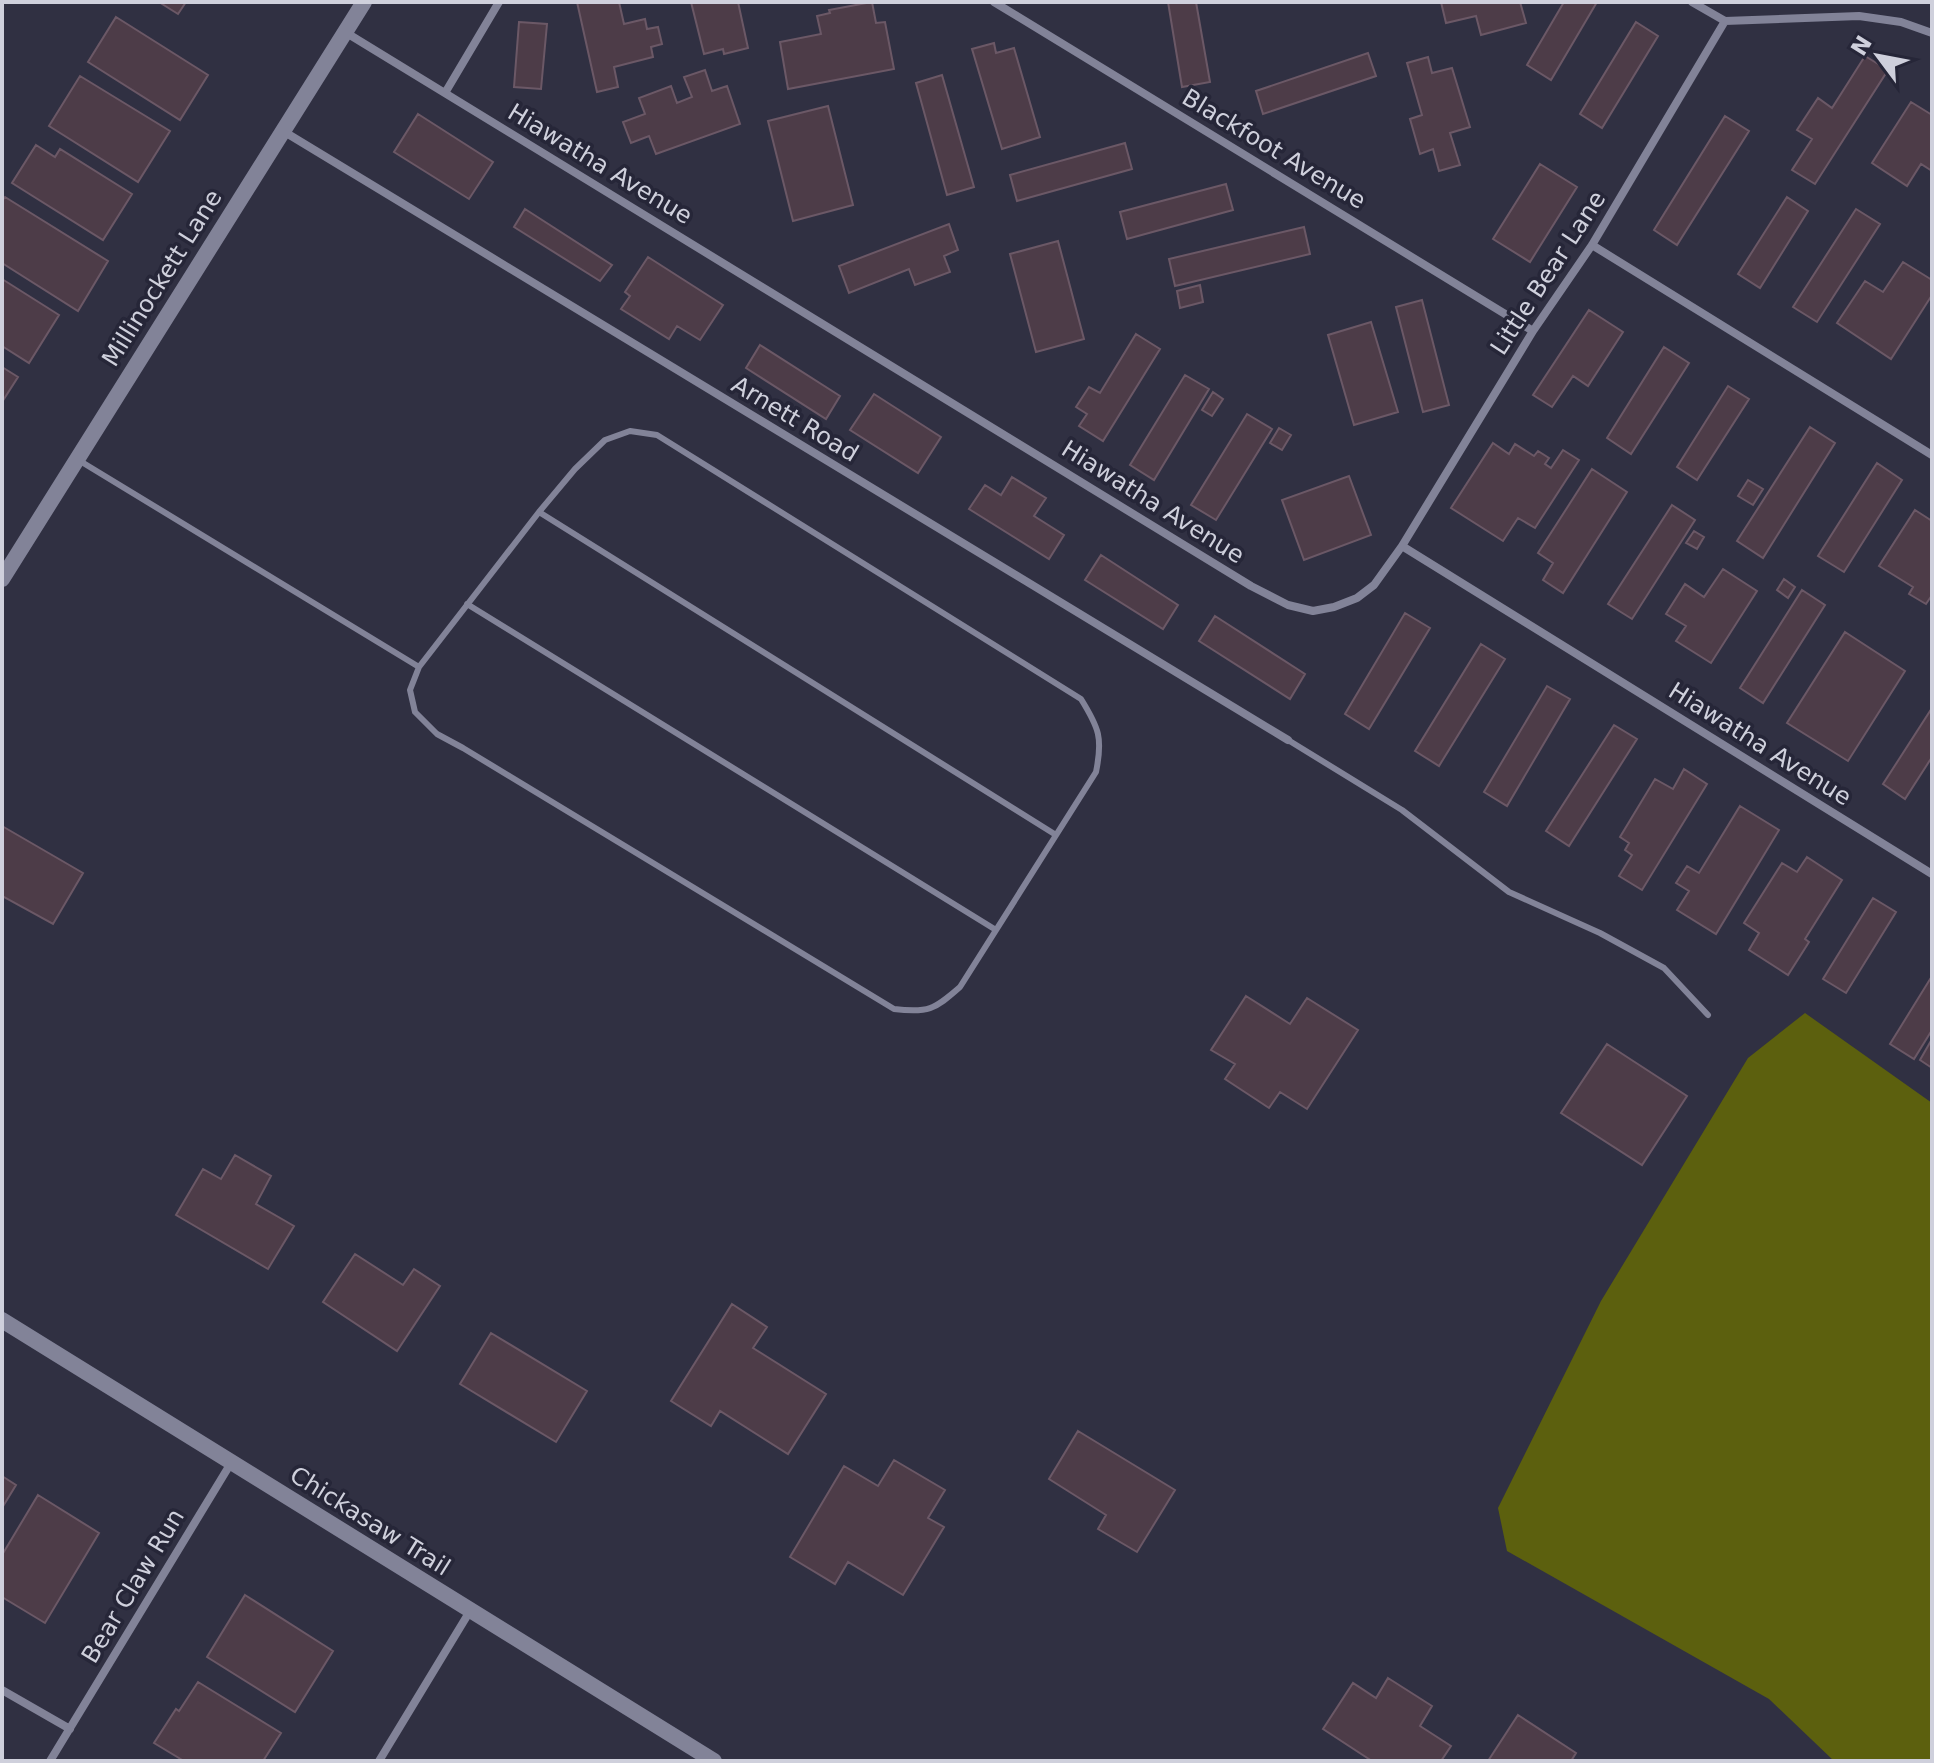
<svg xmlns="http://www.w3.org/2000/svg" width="1934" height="1763" font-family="'DejaVu Sans',sans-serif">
  <rect width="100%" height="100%" fill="#303042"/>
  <path fill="#5c600e" d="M1805 1013 1932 1103V1761H1834L1769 1699 1507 1551 1498 1508 1601 1301 1748 1058Z"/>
  <path fill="#4d3c48" stroke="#6b5866" stroke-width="2" d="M159 2H186L178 14Z
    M577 2H619L624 24 645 19 647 29 658 27 662 44 651 47 653 57 614 67 618 87 597 92Z
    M691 2H738L748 48 724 54 723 49 704 54Z
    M872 2 876 23 885 22 894 69 788 89 780 42 821 34 817 16 830 13 829 10Z
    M1168 2H1196L1210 82 1182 87Z
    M1441 2H1520L1526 23 1481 35 1476 16 1446 23Z
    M1564 2H1597L1551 80 1527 65Z
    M116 17 208 75 180 120 88 62Z
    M519 22 547 24 541 89 514 87Z
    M1636 22 1658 36 1602 128 1580 114Z
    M994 43 996 53 1014 48 1040 137 1002 149 972 49Z
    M1368 53 1376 76 1263 114 1256 91Z
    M1865 56 1888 70 1815 184 1792 170 1812 139 1797 130 1818 98 1832 108Z
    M1428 57 1432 73 1452 68 1470 127 1450 133 1460 165 1439 171 1433 149 1420 154 1410 119 1422 115 1407 63Z
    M705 70 712 91 727 86 740 124 656 154 649 136 631 143 623 122 645 114 639 98 671 86 677 103 692 97 684 77Z
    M942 75 974 187 947 195 916 83Z
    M80 76 170 131 138 182 49 126Z
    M1911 102 1932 115V171L1921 164 1907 186 1872 163Z
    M828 106 853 205 793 221 768 121Z
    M418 114 493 162 469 199 394 152Z
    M1725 116 1749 131 1677 245 1654 230Z
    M1125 143 1132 169 1017 201 1010 175Z
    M36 145 55 157 60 149 132 194 103 240 12 183Z
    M1540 164 1577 187 1530 262 1493 239Z
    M1226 184 1233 210 1127 239 1120 212Z
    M5 197 108 261 78 311 2 263V201Z
    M1787 197 1808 211 1760 288 1738 274Z
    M525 209 612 265 600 281 514 227Z
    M1856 209 1880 224 1817 322 1793 307Z
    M949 224 958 250 944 256 950 272 915 285 909 269 849 293 839 266Z
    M1304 227 1310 254 1175 286 1169 259Z
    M1058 241 1084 339 1036 352 1010 254Z
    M648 257 723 305 700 340 677 326 669 339 621 309 630 296 625 292Z
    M1903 262 1932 280V295L1891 359 1837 323 1865 281 1883 292Z
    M2 279 59 315 29 363 2 346Z
    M1200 285 1203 302 1180 308 1177 291Z
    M1422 300 1449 405 1423 412 1396 307Z
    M1589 310 1623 332 1588 386 1573 376 1552 407 1533 395Z
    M1371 322 1398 412 1354 425 1328 335Z
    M1136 334 1160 349 1103 441 1079 426 1087 414 1076 407 1089 387 1100 393Z
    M760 345 840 396 826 419 746 368Z
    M1664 347 1689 363 1631 454 1607 438Z
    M2 367 18 377 2 402Z
    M1185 375 1209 389 1154 480 1130 465Z
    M1728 386 1749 399 1697 480 1677 467Z
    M1213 392 1223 399 1212 416 1202 410Z
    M874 394 941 437 918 473 850 430Z
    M1247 414 1272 429 1216 520 1191 505Z
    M1810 427 1835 443 1763 558 1737 541Z
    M1279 428 1291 435 1282 450 1270 443Z
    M1493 443 1509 454 1515 444 1534 456 1538 451 1549 458 1545 464 1551 468 1563 450 1579 460 1535 528 1518 518 1503 541 1451 508Z
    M1877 463 1902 480 1844 572 1818 556Z
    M1592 469 1627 492 1563 593 1543 580 1553 563 1538 553Z
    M1349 476 1371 535 1304 560 1282 500Z
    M1012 477 1046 498 1034 516 1064 535 1049 559 969 509 985 485 1001 495Z
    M1748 480 1763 489 1753 505 1738 496Z
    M1672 505 1695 520 1632 619 1608 604Z
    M1915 510 1932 521V595L1926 604 1909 594 1913 587 1879 566Z
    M1694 531 1704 537 1697 549 1686 543Z
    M1101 555 1178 605 1163 629 1085 580Z
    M1723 569 1757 591 1711 663 1676 641 1686 626 1666 614 1685 584 1704 597Z
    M1784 579 1795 587 1788 598 1777 590Z
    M1802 590 1825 605 1763 703 1740 688Z
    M1405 613 1430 628 1369 729 1345 714Z
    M1215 616 1305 674 1290 699 1199 641Z
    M1845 632 1905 671 1848 761 1787 723Z
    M1481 644 1505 659 1439 766 1415 751Z
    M1547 686 1570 699 1507 806 1484 792Z
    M1932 708V757L1905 799 1883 784Z
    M1614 725 1637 739 1569 846 1546 831Z
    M1684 769 1707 784 1642 890 1619 876 1632 855 1625 850 1629 843 1620 837 1655 779 1673 789Z
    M1740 806 1779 830 1716 934 1677 910 1689 891 1676 883 1687 866 1699 873Z
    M2 826 83 873 53 924 2 896Z
    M1807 857 1842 880 1805 939 1809 942 1788 975 1749 950 1759 933 1744 923 1782 863 1797 872Z
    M1873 898 1896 912 1846 993 1823 979Z
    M1932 976V1030L1914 1059 1890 1044Z
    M1246 996 1290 1024 1307 998 1358 1030 1307 1109 1280 1092 1269 1108 1225 1079 1235 1064 1211 1050Z
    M1932 1039V1068L1920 1060Z
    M1607 1044 1687 1096 1642 1165 1561 1113Z
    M235 1155 271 1176 256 1204 294 1226 268 1269 176 1215 203 1169 221 1179Z
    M355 1254 403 1285 414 1269 440 1286 397 1351 323 1302Z
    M732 1304 767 1327 753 1348 826 1394 788 1454 720 1411 711 1426 671 1401Z
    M491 1333 587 1391 556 1442 460 1384Z
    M1078 1431 1175 1490 1137 1552 1098 1529 1106 1515 1049 1479Z
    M894 1460 945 1490 928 1518 944 1527 903 1595 848 1562 835 1584 790 1557 844 1466 878 1486Z
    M2 1476 16 1485 2 1508Z
    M38 1495 99 1533 45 1623 2 1597V1555Z
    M245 1595 333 1651 295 1712 207 1657Z
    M1388 1678 1432 1706 1420 1726 1451 1746 1441 1761H1372L1323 1729 1353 1683 1376 1698Z
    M198 1682 281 1733 263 1761H184L154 1743 176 1709 179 1711Z
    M1518 1715 1576 1753 1571 1761H1488Z"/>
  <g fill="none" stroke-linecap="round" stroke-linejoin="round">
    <path stroke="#828398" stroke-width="6" d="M630 431 657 435 1081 699C1099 728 1103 738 1096 772L960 987C934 1010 928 1013 894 1009L463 748 437 734 415 712 410 690 419 667 539 512 575 469 605 440Z
      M80 461 419 667
      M539 512 1056 835
      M467 604 996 930
      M1288 740 1402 810 1509 892 1600 933 1664 968 1708 1015"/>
    <path stroke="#828398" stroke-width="8" d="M994 2 1533 331
      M1692 2 1725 21 1859 16 1901 22 1932 33
      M345 32 1251 586 1288 605 1313 611 1334 607 1357 598 1374 585 1402 546 1533 331 1592 245 1725 21
      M445 93 499 2
      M283 131 1288 740
      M1592 245 1932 455
      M1402 546 1932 874
      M2 1690 70 1729
      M50 1761 231 1463
      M379 1761 470 1611"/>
    <path stroke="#828398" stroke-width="16" d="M2 579 364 2
      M2 1320 714 1761"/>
  </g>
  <g text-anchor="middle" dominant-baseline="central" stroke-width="7" stroke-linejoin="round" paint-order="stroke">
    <g font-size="24" fill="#cfd0dc" stroke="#262638">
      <text transform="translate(1274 149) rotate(31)">Blackfoot Avenue</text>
      <text transform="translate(600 164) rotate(31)">Hiawatha Avenue</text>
      <text transform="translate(1548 273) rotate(-57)">Little Bear Lane</text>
      <text transform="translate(162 278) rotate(-58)">Millinockett Lane</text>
      <text transform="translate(795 419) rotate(31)">Arnett Road</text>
      <text transform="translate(1153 502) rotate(32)">Hiawatha Avenue</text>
      <text transform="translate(1760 744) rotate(32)">Hiawatha Avenue</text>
      <text transform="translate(370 1521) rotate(32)">Chickasaw Trail</text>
      <text transform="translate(133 1586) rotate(-59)">Bear Claw Run</text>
    </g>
  </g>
  <rect width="1934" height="1763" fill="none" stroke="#cfd0dc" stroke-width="8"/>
  <g transform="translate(1878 56) rotate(302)" stroke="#262638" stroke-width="6" paint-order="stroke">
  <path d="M0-6L14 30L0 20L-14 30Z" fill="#cfd0dc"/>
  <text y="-12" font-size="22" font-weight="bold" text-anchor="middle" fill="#cfd0dc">N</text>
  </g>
</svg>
